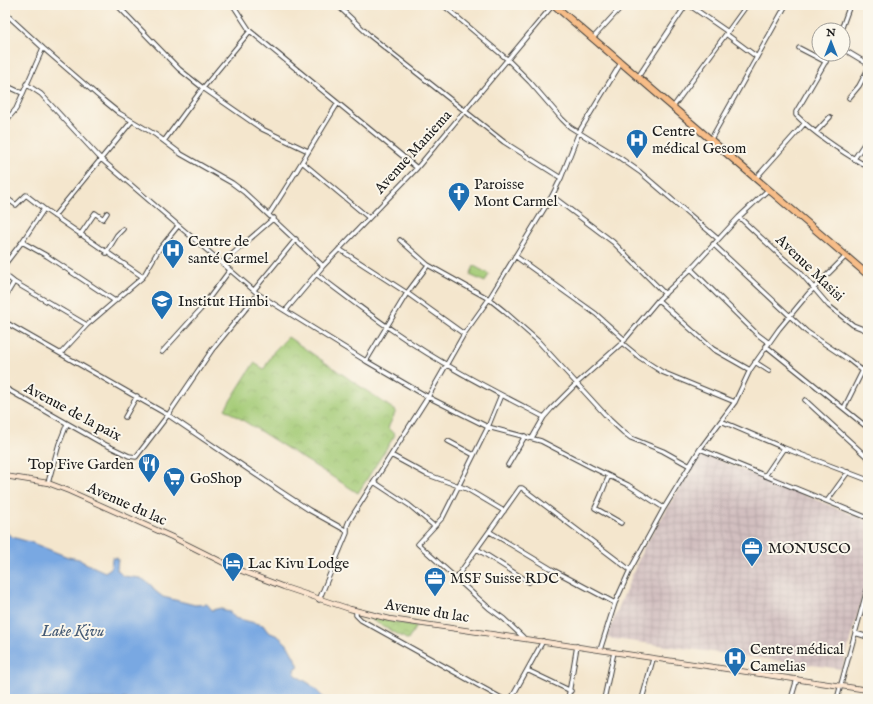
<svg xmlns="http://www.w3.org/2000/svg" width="873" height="704" font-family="'IM FELL English',serif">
  <defs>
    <pattern id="industrial-grid" width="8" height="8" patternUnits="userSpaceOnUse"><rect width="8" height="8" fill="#d2bfc0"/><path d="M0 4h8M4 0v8" fill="none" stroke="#b4a4a4"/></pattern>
    <pattern id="park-crowns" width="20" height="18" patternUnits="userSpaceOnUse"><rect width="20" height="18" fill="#a3ca74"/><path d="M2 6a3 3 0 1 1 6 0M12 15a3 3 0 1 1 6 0" fill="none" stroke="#8cad64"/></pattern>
  </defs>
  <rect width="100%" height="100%" fill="#fbf7ec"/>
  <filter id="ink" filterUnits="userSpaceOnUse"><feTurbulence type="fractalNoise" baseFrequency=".025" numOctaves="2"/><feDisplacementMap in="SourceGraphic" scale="8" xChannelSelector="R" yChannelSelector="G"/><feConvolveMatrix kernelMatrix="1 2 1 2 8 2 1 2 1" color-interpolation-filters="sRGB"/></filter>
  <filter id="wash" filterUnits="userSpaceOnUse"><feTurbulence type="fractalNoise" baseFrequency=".012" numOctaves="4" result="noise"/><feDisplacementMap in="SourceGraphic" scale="16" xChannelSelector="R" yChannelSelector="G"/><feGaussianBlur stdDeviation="0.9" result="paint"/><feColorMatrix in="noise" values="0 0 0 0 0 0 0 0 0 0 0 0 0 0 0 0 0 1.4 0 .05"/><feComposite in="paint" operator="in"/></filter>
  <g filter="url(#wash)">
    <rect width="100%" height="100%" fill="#f4e6cd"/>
    <path fill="url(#industrial-grid)" d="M701 453 868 521V577L842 669 606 638 643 549Z"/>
    <path fill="#a3ca74" stroke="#607348" d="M474 266 489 274 485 282 470 275Z"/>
    <path fill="url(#park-crowns)" stroke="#607348" d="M288 337 396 411 388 428 395 435 358 493 225 409 254 363 264 369 274 351Z
      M363 615 416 626 408 640Z"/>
    <path fill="#79a8e2" stroke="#4a627f" d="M5 528 7 533 12 537 30 542 68 557 79 559 83 562 105 572 111 568 112 558H117L118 559 117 570 123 576 140 578 144 580 151 585 154 590 163 597 195 605 207 604 212 610 221 608 225 611 230 612 235 618 263 625 268 632 278 636 287 644 299 666 294 669 295 675 310 684 325 699H5Z"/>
  </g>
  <g filter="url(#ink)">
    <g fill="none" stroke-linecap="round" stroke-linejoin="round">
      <g stroke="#3c3a37" stroke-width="5.5">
        <path id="street" d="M117 5 179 69 203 88 262 129 308 151
          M233 5 250 31 417 168
          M337 5 369 35 504 142 561 178
          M443 5 508 60 530 82 562 119 570 127 620 158 640 172 718 239
          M689 5 728 32
          M5 13 43 48 103 100 119 113 156 135 181 154 232 183 244 192 323 266
          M841 30 850 5
          M726 34 757 57
          M593 38 623 5
          M799 48 826 62
          M843 49 868 64
          M830 54 796 112V115C817 136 842 152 868 167
          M638 77 686 5
          M26 84 41 94 101 159 258 294 366 361 428 397 488 427 541 441 591 467 628 485 664 508
          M5 85 22 93
          M849 98 859 86 868 69
          M673 107 747 5
          M5 122 16 109 43 48
          M816 132 830 117
          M711 139 786 5
          M164 141 203 88 250 31
          M854 159 868 138
          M302 162 369 218
          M756 178 805 123
          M552 196 613 242 665 294
          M5 197 16 205 26 195 44 209
          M269 214C293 178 315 140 338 103
          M54 216 132 121
          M739 217 782 257 799 271 829 306 853 325 868 331
          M80 235 95 213 103 219 107 213
          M400 240 428 265 489 299 504 311 538 341 610 420 623 432 631 438 663 451 690 466
          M22 242 47 256 115 301
          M713 244 807 332 849 360 868 375
          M339 249 407 293 464 334
          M106 253 117 235 123 229
          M515 256 596 314 625 340
          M222 263 274 218
          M5 264 22 242 44 209 143 277
          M691 269 757 334 769 343
          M316 274C342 293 368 314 395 332 442 365 494 391 544 417
          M5 275 14 282 87 325
          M254 290 296 239
          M5 297 14 282
          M658 300 713 349 750 370
          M286 310 323 266 417 168 553 5
          M5 322 168 415 280 491 309 510 347 531
          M622 343 639 357 662 372 735 402
          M766 346 868 428
          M162 352 200 310 230 270
          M61 353 87 325 143 277 158 251 178 226
          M366 361 407 293 428 265
          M755 362 769 371
          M5 388 100 442 129 456 136 457 168 415 212 350 258 294
          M501 395 488 427 443 517 418 544 489 608 504 619 523 637
          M805 400 868 458
          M844 408 863 370 868 363
          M125 417 137 396
          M721 421 784 448 868 480
          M532 438 544 417 551 409 576 384 622 343 658 300 691 269 739 217 769 189
          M448 441 474 455
          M700 449 868 518
          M391 455 426 474 467 489 504 511
          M508 465 525 436
          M609 476C604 486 601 497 595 508L621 523
          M765 476 784 448
          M374 482 409 505 434 526
          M48 483 59 444 67 424
          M827 501 848 472
          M490 532 553 570 615 603
          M477 549 529 582
          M456 578 520 488H522L630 570
          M319 600 347 533V526L349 521 428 397 464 334 489 299 552 196 561 178 579 132 621 63
          M356 611V615L361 620 503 699
          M855 633 868 637
          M600 650 615 603 630 570 664 508 700 449 735 402 750 370 779 329 808 294 846 256
          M527 670 571 691
          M511 699 543 641
          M568 699 577 646
          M604 699 614 652
          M642 699 653 659
          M791 699 797 679
          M837 699 868 586"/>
      </g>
      <g stroke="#3c3a37" stroke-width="6">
        <path id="secondary" d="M5 476 48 483 69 491 172 537 234 568 284 587 350 609 390 619 868 690"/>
      </g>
      <g stroke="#3c3a37" stroke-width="8">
        <path id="highway" d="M554 5 868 275"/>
      </g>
      <use href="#street" stroke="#fff" stroke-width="3.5"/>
      <use href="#secondary" stroke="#fce5cf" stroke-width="4.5"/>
      <use href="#highway" stroke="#f7bd88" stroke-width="6"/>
    </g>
  </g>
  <defs>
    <g id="hospital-pin" transform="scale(1.15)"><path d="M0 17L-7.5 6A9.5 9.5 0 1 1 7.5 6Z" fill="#1f6fb2" stroke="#fbf7ec"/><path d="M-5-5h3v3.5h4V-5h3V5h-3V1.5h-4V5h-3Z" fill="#fff"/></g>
    <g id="church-pin" transform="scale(1.15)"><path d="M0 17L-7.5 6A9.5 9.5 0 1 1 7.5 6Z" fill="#1f6fb2" stroke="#fbf7ec"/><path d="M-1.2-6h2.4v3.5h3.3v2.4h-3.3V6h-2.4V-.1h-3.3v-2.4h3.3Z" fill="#fff"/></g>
    <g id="school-pin" transform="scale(1.15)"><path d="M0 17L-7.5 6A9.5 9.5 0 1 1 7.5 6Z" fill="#1f6fb2" stroke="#fbf7ec"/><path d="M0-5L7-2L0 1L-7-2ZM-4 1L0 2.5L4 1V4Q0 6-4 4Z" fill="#fff"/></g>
    <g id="restaurant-pin" transform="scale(1.15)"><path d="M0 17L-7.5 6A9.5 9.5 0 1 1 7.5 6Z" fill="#1f6fb2" stroke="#fbf7ec"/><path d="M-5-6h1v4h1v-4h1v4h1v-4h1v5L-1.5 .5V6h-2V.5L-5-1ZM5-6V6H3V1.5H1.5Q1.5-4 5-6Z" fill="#fff"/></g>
    <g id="supermarket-pin" transform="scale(1.15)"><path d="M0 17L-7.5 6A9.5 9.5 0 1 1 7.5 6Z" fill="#1f6fb2" stroke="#fbf7ec"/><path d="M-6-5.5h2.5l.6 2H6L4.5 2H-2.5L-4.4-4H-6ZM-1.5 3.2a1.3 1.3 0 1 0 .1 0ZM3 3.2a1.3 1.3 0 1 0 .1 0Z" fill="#fff"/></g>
    <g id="office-pin" transform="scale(1.15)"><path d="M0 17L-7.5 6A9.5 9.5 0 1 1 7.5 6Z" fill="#1f6fb2" stroke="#fbf7ec"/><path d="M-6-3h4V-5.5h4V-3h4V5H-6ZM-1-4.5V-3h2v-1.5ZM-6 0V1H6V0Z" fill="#fff"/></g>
    <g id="hotel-pin" transform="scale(1.15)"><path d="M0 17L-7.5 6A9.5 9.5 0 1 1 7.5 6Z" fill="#1f6fb2" stroke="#fbf7ec"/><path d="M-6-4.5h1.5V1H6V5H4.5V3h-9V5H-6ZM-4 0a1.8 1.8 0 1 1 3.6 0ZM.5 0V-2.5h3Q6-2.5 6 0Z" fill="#fff"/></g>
  </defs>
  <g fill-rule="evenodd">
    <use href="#hospital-pin" x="637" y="140"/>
    <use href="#church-pin" x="459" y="193"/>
    <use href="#hospital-pin" x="173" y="250"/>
    <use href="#school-pin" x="162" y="301"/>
    <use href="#restaurant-pin" x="149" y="464"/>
    <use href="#supermarket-pin" x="174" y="478"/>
    <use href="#office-pin" x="752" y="548"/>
    <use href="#hotel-pin" x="233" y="563"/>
    <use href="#office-pin" x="435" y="578"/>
    <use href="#hospital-pin" x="735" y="658"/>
  </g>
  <g text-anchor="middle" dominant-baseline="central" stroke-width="4" stroke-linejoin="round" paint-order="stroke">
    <g font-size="15" fill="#1c1c1c" stroke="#fbf7ec" text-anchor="start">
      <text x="652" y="131">Centre<tspan x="652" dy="17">médical Gesom</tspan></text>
      <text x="474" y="184">Paroisse<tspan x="474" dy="17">Mont Carmel</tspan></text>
      <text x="188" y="241">Centre de<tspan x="188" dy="17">santé Carmel</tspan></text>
      <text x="178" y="301">Institut Himbi</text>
      <text x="134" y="464" text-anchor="end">Top Five Garden</text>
      <text x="190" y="478">GoShop</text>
      <text x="768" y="548">MONUSCO</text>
      <text x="248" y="563">Lac Kivu Lodge</text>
      <text x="450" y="578">MSF Suisse RDC</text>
      <text x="750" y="649">Centre médical<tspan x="750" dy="17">Camelias</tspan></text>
    </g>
    <g font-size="15" fill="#1c1c1c" stroke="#fbf7ec">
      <text transform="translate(413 152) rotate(-48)">Avenue Maniema</text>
      <text transform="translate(810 268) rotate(44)">Avenue Masisi</text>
      <text transform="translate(73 412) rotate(28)">Avenue de la paix</text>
      <text transform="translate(127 504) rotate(24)">Avenue du lac</text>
      <text transform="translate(427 611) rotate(9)">Avenue du lac</text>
    </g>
    <g font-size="16" font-style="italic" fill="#465b75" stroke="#fbf7ec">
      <text x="73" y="632">Lake Kivu</text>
    </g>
  </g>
  <rect width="873" height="704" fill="none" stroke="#fbf7ec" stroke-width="20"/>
  <g transform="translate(831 42)"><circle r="19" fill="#fbf7ec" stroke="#a29f99"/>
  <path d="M0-3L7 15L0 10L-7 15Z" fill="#1f6fb2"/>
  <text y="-6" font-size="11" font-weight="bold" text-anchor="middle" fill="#1c1c1c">N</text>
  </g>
</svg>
